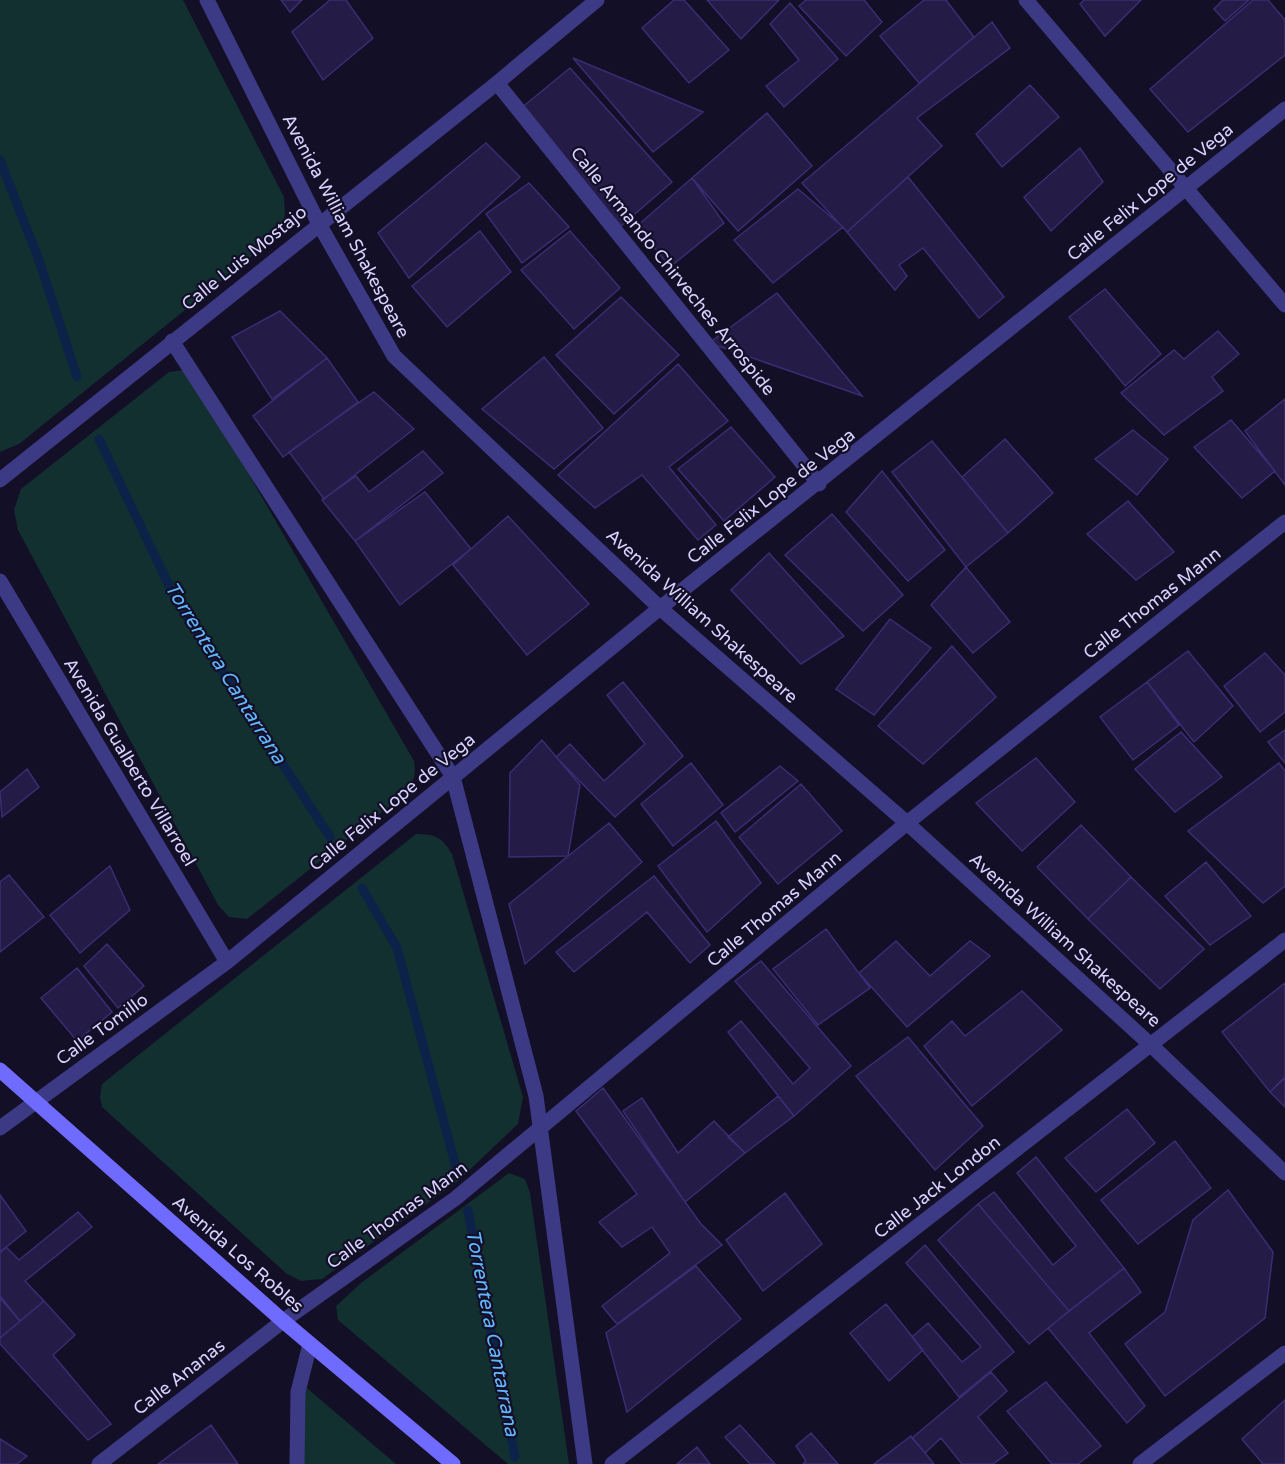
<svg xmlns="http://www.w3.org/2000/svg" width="1285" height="1464" font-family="'Varela Round',sans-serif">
  <rect width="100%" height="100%" fill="#130f26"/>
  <path fill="#12302f" d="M0 0H183L284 197 285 215 278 235 19 444 0 452Z
    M184 370 195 381 414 761C417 777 412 785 401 797L247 919 229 917 218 905 18 530 14 510 21 489 169 372Z
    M416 834C435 834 442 837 452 854L523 1097 518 1124 458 1181 322 1279 301 1281 287 1274 102 1107 100 1097 102 1084Z
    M509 1173 525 1179 530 1193 569 1464H508L338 1320 336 1306 361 1283Z
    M301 1383 396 1464H298Z"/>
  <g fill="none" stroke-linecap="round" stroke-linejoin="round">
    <path stroke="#0c2248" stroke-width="9" d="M0 160 40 263 77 377
      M99 439 176 600 330 837
      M362 888 397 948 457 1171
      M468 1210 515 1457"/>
  </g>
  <path fill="#241b47" stroke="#3b2d73" stroke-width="1.5" d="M281 0H302L290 12Z
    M330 0H346L373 38 323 80 292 32Z
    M674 0H684L729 50 689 83 642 28Z
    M707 0H779L741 39Z
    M806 0H864L882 22 846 56 799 6Z
    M924 0H946L974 37 919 83 880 36Z
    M1084 0H1141L1105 36 1080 4Z
    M1223 0H1249L1225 21 1214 9Z
    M1253 0H1268L1285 20V55L1188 132 1150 89Z
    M790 3 838 59 784 107 766 86 799 60 770 24Z
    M992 22 1010 48 917 118 942 146 847 232 802 183Z
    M573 58 703 112 653 152Z
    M570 68 672 182 621 226 520 109Z
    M1030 85 1059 117 1002 167 976 134Z
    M767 113 812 166 738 231 692 178Z
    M486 143 520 177 409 278 378 233Z
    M1080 148 1103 182 1051 231 1024 197Z
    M908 177 1004 297 979 318 923 248 899 265 907 276 895 290 847 232Z
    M692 178 724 223 670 267 637 226Z
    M529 183 569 227 522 263 486 214Z
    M798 189 843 227 773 283 734 240Z
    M480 231 511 272 447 327 412 286Z
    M570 231 620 288 574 329 521 270Z
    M1105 289 1161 354 1125 386 1069 317Z
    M777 293 862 396 709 343Z
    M621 297 679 355 614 414 556 355Z
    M280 311 327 358 272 399 232 337Z
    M1218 331 1239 354 1212 377 1223 391 1164 435 1121 393 1174 350 1184 359Z
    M544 357 603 428 554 469 482 409Z
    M327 358 358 402 283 457 253 416Z
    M678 364 728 421 669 467 716 525 698 540 642 475 595 508 558 475Z
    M374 392 414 429 324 499 289 452Z
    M1285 399V485L1245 431Z
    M1231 420 1275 471 1242 498 1194 447Z
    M731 427 775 477 724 521 678 469Z
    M1133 430 1168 459 1137 495 1095 459Z
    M1005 439 1053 493 1008 533 962 477Z
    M932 441 1008 533 966 567 892 472Z
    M423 451 443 473 355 541 322 500 356 476 369 492Z
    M882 471 945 550 908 581 846 512Z
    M425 492 471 549 400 605 355 541Z
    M1128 501 1174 552 1136 580 1087 534Z
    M832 514 903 595 863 631 785 555Z
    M508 516 589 604 527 655 453 565Z
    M769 553 844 636 801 664 731 590Z
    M966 567 1010 622 973 653 931 605Z
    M890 619 931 648 874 715 836 689Z
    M952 646 996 697 923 764 878 726Z
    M1188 651 1233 706 1194 742 1147 682Z
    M1265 653 1285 675V712L1260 732 1224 686Z
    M623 682 683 756 615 817 556 757 570 744 604 781 645 744 607 695Z
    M1147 682 1179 725 1133 760 1100 717Z
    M1285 730V763L1268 742Z
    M1181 732 1222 777 1175 812 1135 769Z
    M542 740 580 785 568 856 509 857 510 773Z
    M1036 758 1075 802 1022 851 976 803Z
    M691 763 723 805 673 846 641 804Z
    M1279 763 1285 771V886L1263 903 1188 831Z
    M780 766 798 781 735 832 721 813Z
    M27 769 39 787 2 817 0 792Z
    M801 784 842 831 778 884 739 837Z
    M716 821 761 883 707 932 658 866Z
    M609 823 642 862 525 964 509 904Z
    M1081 825 1131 877 1088 919 1037 867Z
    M1206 862 1251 916 1210 945 1165 896Z
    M110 866 130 910 80 953 50 915Z
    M9 875 44 917 0 952V882Z
    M654 876 710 945 690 963 647 912 574 972 556 952Z
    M1131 877 1204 949 1160 989 1088 919Z
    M826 929 870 988 818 1025 773 969Z
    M896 941 930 976 970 941 990 956 907 1027 859 973Z
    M107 944 144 986 118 1008 84 966Z
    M761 961 851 1066 794 1116 728 1032 741 1021 793 1084 810 1068 735 981Z
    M77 968 112 1012 77 1041 41 998Z
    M1285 983V1077L1270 1092 1222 1032Z
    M1022 991 1062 1030 972 1106 924 1046 952 1021 965 1036Z
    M908 1037 983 1126 935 1170 856 1076Z
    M1285 1078V1107L1270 1092Z
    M603 1088 701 1224 722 1245 617 1324 602 1306 670 1253 652 1227 622 1247 599 1222 637 1194 576 1111Z
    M778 1096 794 1116 745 1153 728 1137Z
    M642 1098 678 1153 714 1121 745 1153 685 1202 623 1111Z
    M1127 1109 1155 1143 1096 1192 1065 1158Z
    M1175 1141 1211 1188 1138 1244 1101 1200Z
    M1036 1157 1124 1268 1069 1311 978 1204 994 1192 1053 1265 1076 1246 1017 1173Z
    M1228 1190 1273 1252 1265 1318 1165 1396 1125 1344 1165 1312 1193 1220Z
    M785 1193 822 1244 763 1291 726 1240Z
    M0 1195 26 1231 0 1252Z
    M978 1204 1069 1311 1029 1344 938 1240Z
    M78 1212 92 1227 25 1281 44 1301 20 1321 0 1296V1253L6 1247 19 1260Z
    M925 1245 1014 1352 959 1397 912 1337 928 1323 962 1362 981 1347 906 1263Z
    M696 1266 741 1319 627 1412 606 1333Z
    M1124 1268 1141 1292 1089 1333 1145 1406 1127 1423 1048 1328Z
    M0 1298 20 1321 0 1338Z
    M44 1301 75 1335 53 1355 111 1424 88 1440 0 1344V1338Z
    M886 1304 923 1350 889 1381 850 1333Z
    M991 1372 1007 1391 978 1417 1008 1453 993 1464H962L941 1438 925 1453 912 1438Z
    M1046 1382 1101 1446 1078 1464H1052L1007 1411Z
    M1285 1400V1464H1263L1242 1439Z
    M211 1425 238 1464H158Z
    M740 1425 775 1464H750L725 1437Z
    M811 1433 838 1464H803L806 1461 796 1446Z
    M911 1436 934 1464H874Z
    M0 1439 27 1456 17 1464H0Z
    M697 1447 710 1464H677Z"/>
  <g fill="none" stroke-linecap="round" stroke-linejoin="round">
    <path stroke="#3d3a85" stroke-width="15" d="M207 0 319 224 394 356 660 608 907 823 1152 1046 1285 1173
      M1026 0 1285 305
      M497 83 819 484
      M172 341 453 777 536 1096 585 1464
      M0 480 497 83 597 0
      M0 581 227 962
      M0 1128 227 962 660 608 1285 109
      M99 1464 283 1321 456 1198 907 823 1285 522
      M297 1464 298 1392 310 1344
      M612 1464 1285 940
      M1140 1464 1285 1353"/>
    <path stroke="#6f6bff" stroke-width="15" d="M0 1070 283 1321 453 1464"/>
  </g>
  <g text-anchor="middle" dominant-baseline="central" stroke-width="4.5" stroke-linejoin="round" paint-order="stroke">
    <g font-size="18" fill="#d9d4ff" stroke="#130f26">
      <text transform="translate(1150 192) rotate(-39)">Calle Felix Lope de Vega</text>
      <text transform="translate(346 226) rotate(62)">Avenida William Shakespeare</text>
      <text transform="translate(244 258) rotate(-39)">Calle Luis Mostajo</text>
      <text transform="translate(673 271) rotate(51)">Calle Armando Chirveches Arrospide</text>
      <text transform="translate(771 496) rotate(-38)">Calle Felix Lope de Vega</text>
      <text transform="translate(1152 603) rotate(-38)">Calle Thomas Mann</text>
      <text transform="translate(702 616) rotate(42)">Avenida William Shakespeare</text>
      <text transform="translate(130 762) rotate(59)">Avenida Gualberto Villarroel</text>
      <text transform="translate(392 802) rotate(-39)">Calle Felix Lope de Vega</text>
      <text transform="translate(774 909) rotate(-40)">Calle Thomas Mann</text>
      <text transform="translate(1065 940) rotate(42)">Avenida William Shakespeare</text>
      <text transform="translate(102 1029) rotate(-36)">Calle Tomillo</text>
      <text transform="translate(937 1187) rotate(-38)">Calle Jack London</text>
      <text transform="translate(397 1215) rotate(-36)">Calle Thomas Mann</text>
      <text transform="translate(238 1254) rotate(41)">Avenida Los Robles</text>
      <text transform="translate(179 1377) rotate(-38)">Calle Ananas</text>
    </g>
    <g font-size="20" font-style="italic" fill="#62b6ff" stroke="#130f26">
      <text transform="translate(225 673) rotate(58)">Torrentera Cantarrana</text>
      <text transform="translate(492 1333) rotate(79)">Torrentera Cantarrana</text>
    </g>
  </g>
</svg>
